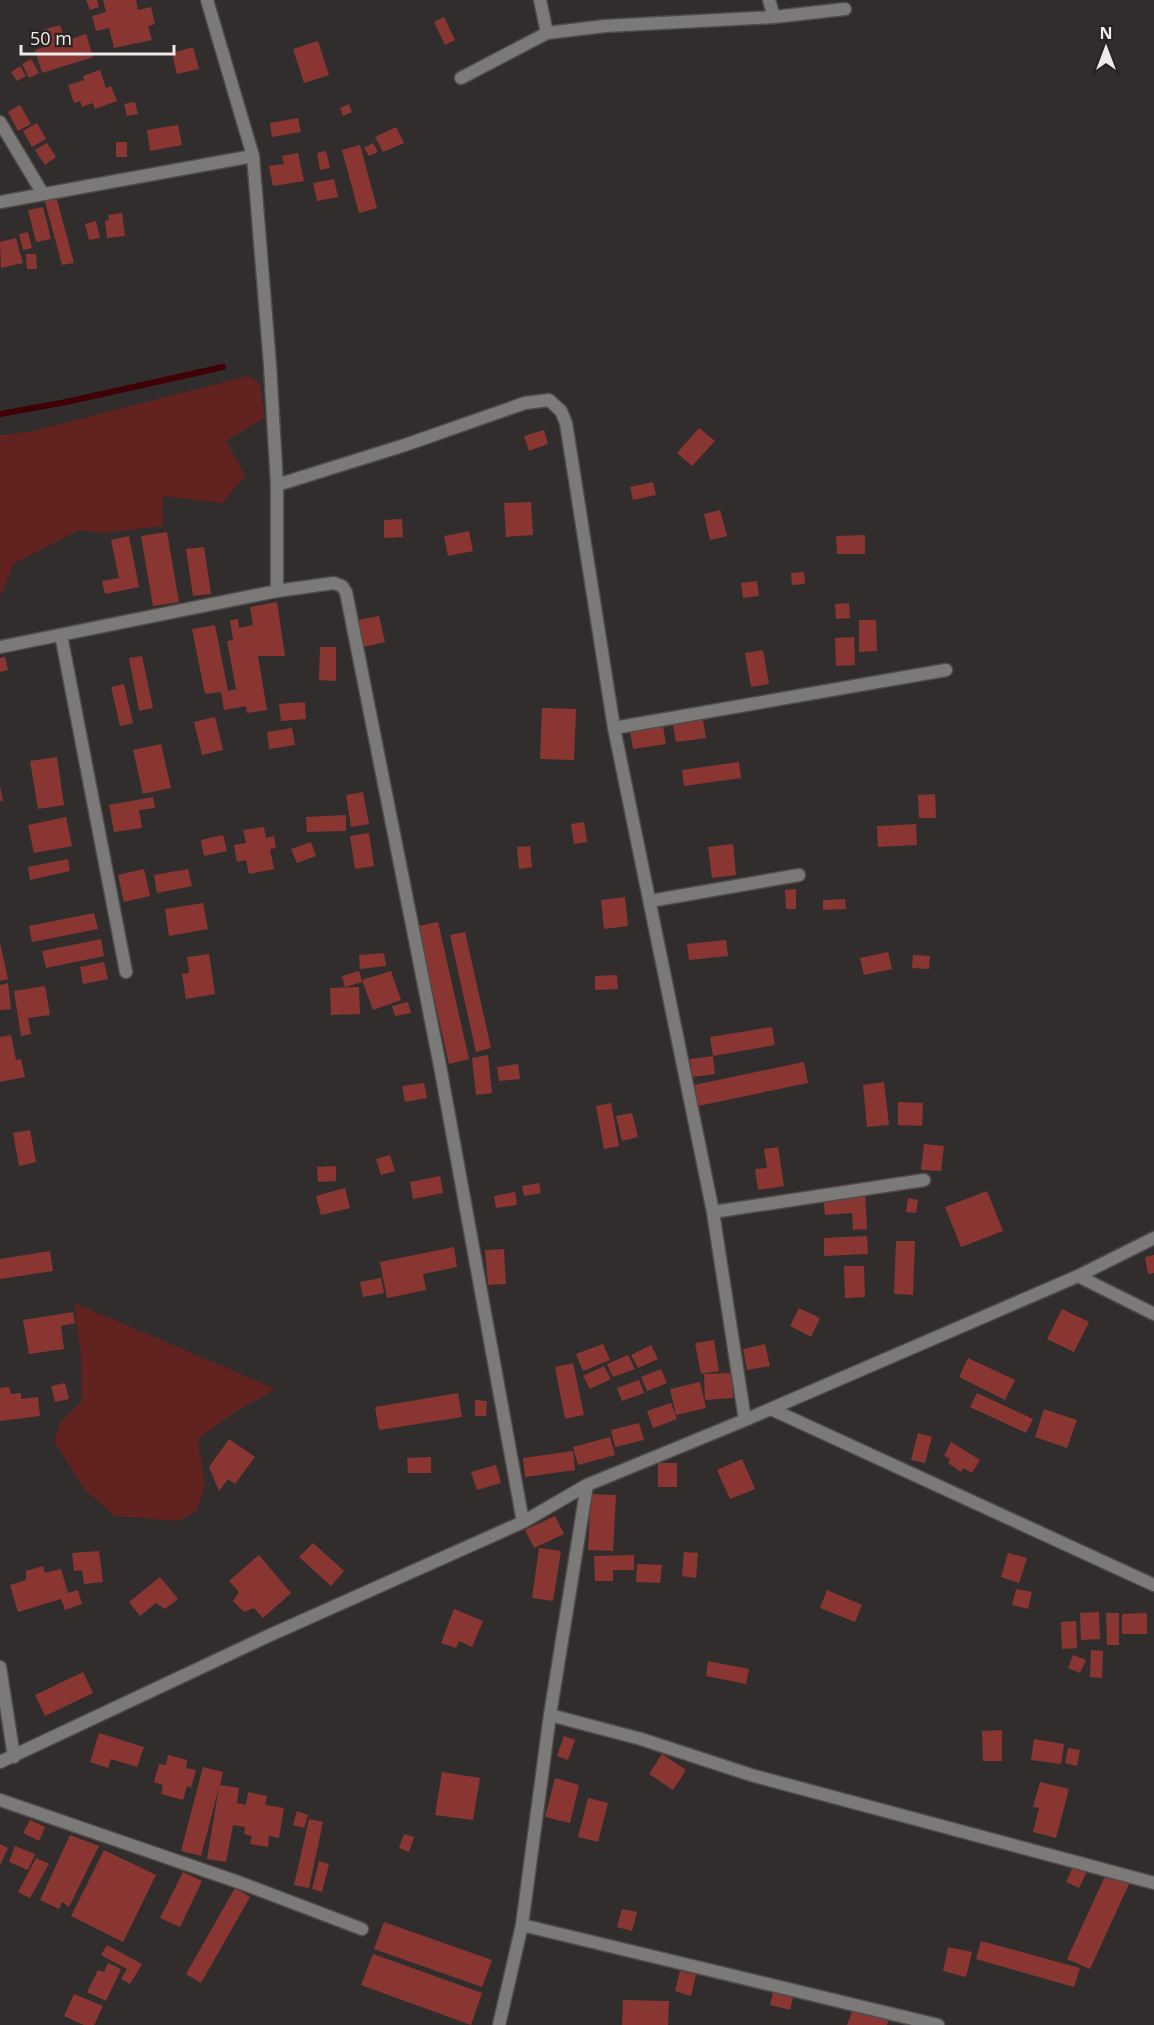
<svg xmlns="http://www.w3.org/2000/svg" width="1154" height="2025" font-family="'Open Sans',sans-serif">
  <rect width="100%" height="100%" fill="#322d2d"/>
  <path fill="#622220" d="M248 376 260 384 265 417 226 441 245 476 222 503 163 496V526L104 533 79 530 14 563 0 597V435L29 432Z
    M74 1303 276 1389 235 1412 198 1439 205 1487 196 1511 178 1521 115 1516 85 1490 54 1441 61 1421 82 1401 81 1355Z"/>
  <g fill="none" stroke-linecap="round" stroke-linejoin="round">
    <path stroke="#3f0105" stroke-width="6" d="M0 414 66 402 223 367"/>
  </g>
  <path fill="#893633" d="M86 0H97L99 7 90 10Z
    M103 0H136L138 10 151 7 155 24 148 26 152 40 114 48 109 28 96 31 92 16 106 12Z
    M444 17 455 40 445 45 434 22Z
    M60 25 65 41 86 34 93 57 42 73 35 50 47 46 42 30Z
    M318 41 329 75 304 83 293 49Z
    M193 47 199 69 177 74 172 53Z
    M31 59 39 73 29 78 22 64Z
    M20 66 26 76 17 81 11 72Z
    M100 70 106 88 111 86 117 101 95 109 93 103 82 107 80 101 74 103 68 85 84 80 83 76Z
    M135 102 138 114 127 116 124 104Z
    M349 104 352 112 343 116 340 108Z
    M20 105 31 124 18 131 8 112Z
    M298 118 301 132 272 137 270 123Z
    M37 123 46 139 32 147 23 131Z
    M178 125 182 145 150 151 147 130Z
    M396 127 404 143 383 152 375 137Z
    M116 142H127V157H116Z
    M47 143 56 157 45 165 35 150Z
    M373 143 378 152 369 156 364 148Z
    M360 145 377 208 359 213 342 150Z
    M326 151 330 168 320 170 317 153Z
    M298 153 304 181 273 186 269 166 284 164 282 156Z
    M334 179 338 197 317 201 313 183Z
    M56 196 74 263 62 265 44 198Z
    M43 207 51 239 36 242 28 210Z
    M122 213 125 236 107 238 105 221 109 220 108 215Z
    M96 221 100 238 89 240 85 224Z
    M28 232 32 248 23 250 19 234Z
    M16 238 23 263 1 268 0 242Z
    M26 254H36L37 269H27Z
    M699 428 715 441 692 466 677 453Z
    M544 430 548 444 529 451 524 436Z
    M653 482 656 495 633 500 630 487Z
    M531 502 533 535 506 537 504 503Z
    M720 510 727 536 710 540 704 514Z
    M402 519 403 537 384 538V520Z
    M469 531 473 551 448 556 444 536Z
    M167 532 179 602 153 606 141 536Z
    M865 535V554H837L836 536Z
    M129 536 139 587 105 594 102 581 119 578 111 540Z
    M204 547 211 594 193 596 186 549Z
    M804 572 805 584 792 585 791 573Z
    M757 581 759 596 743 598 741 583Z
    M277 602 285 656H258L267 710 247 713 246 706 224 710 221 692 205 694 192 629 215 625 228 691 236 689 227 641 233 640 230 620 238 619 239 628 253 625 250 607Z
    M849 603 850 618 836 619 835 604Z
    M379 616 385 642 363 647 358 620Z
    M859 620H876L877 651 859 652Z
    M854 637 855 665 836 666 835 638Z
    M320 647H336V681L319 680Z
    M763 650 769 684 751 687 745 653Z
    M142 656 153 708 139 711 129 658Z
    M5 657 8 670 0 672V658Z
    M124 684 133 723 120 726 111 687Z
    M305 702 306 719 281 721 279 704Z
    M542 708 576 709 574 760 540 759Z
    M215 717 223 750 202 755 194 722Z
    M703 720 706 738 676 742 673 724Z
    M663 726 666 744 633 749 630 731Z
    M292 728 295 745 269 749 267 732Z
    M161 744 171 788 143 794 133 750Z
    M57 757 64 805 38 809 30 761Z
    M739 762 741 778 684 786 682 770Z
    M0 786 3 801H0Z
    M363 792 369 824 351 827 346 795Z
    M935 794 936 818H919L918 795Z
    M153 797 155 808 139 810 142 828 114 832 109 805Z
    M346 815V831L307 832 306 817Z
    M66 817 72 846 34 853 28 825Z
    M584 822 587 842 574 844 571 824Z
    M916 824 917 845 878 847 877 826Z
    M264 827 266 838 274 836 276 848 270 849 274 869 249 874 246 860 237 862 234 845 246 843 243 830Z
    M369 833 374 866 355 869 350 836Z
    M223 835 227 851 204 856 201 840Z
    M311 842 316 856 297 863 291 849Z
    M733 844 736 875 712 878 708 847Z
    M530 846 532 867 519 869 517 847Z
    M68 859 70 871 30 880 28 867Z
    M144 869 150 896 124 902 118 875Z
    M188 869 192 886 157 893 154 875Z
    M796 889V909H786L785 890Z
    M625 897 628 926 604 929 601 900Z
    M845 899 846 909 823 910V900Z
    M203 903 208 929 169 936 165 909Z
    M94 913 98 929 32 942 29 926Z
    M438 922 469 1059 449 1064 418 926Z
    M465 932 491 1048 476 1052 450 935Z
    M101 939 104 956 46 968 42 951Z
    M726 940 728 956 689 960 687 944Z
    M0 943 8 979 0 981Z
    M888 952 892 969 864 975 860 958Z
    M384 953 386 966 360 969 359 955Z
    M209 954 215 994 186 999 182 974 189 973 187 957Z
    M913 955 930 956 929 969 912 968Z
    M104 962 108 979 83 984 80 967Z
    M359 971 362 982 345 987 342 976Z
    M391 971 401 1000 373 1010 362 980Z
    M617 975 618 989 595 990V976Z
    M8 983 11 1009 0 1010V985Z
    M45 986 50 1015 28 1018 31 1034 21 1036 14 991Z
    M359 987 360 1014 331 1015 330 988Z
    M408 1002 411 1013 395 1016 392 1006Z
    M772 1027 775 1045 713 1056 710 1037Z
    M11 1035 16 1060 21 1059 25 1077 0 1082V1037Z
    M488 1055 492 1093 476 1095 472 1058Z
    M713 1056 715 1074 692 1077 690 1059Z
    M804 1062 808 1083 698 1106 694 1085Z
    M518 1064 520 1079 499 1081 497 1067Z
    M884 1082 889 1125 867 1127 863 1085Z
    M424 1083 427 1098 405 1102 402 1086Z
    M898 1102 923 1103 922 1126 898 1125Z
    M611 1103 619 1146 604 1149 596 1106Z
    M632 1113 638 1137 622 1141 616 1116Z
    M30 1130 36 1162 19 1166 13 1133Z
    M924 1144 944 1146 941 1171 921 1170Z
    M778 1147 784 1186 758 1190 755 1169 767 1168 764 1149Z
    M390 1155 395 1171 381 1175 376 1159Z
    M336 1166V1181L318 1182 317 1167Z
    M440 1176 443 1193 413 1199 410 1182Z
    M539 1183 541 1193 524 1196 522 1186Z
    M345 1188 350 1208 321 1215 316 1196Z
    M987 1191 1003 1231 961 1247 945 1207Z
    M515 1192 517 1205 496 1208 494 1196Z
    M865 1193 867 1229 853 1230 852 1213 825 1215 823 1196Z
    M908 1198 918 1200 916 1213 906 1212Z
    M867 1236 868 1254 824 1256V1238Z
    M896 1241H915L913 1295 894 1294Z
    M454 1247 457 1267 423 1274 426 1290 387 1298 380 1262Z
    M504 1249 506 1284 488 1285 485 1250Z
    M50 1251 53 1271 0 1279V1259Z
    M1154 1255V1273L1148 1274 1145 1257Z
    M844 1266H864L865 1297 845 1298Z
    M381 1278 384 1293 363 1297 360 1282Z
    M799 1308 820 1318 811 1337 790 1326Z
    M1062 1309 1089 1322 1074 1352 1047 1339Z
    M73 1312 75 1323 61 1326 64 1349 29 1354 23 1320Z
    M714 1340 719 1371 701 1374 695 1343Z
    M603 1344 610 1360 583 1371 576 1354Z
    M765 1344 770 1366 747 1370 743 1349Z
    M651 1345 658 1359 638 1368 631 1355Z
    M628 1355 635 1369 613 1377 607 1364Z
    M968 1358 1015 1380 1005 1400 959 1377Z
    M573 1363 584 1415 565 1419 555 1367Z
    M604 1366 611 1379 590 1389 583 1376Z
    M661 1369 667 1383 647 1391 641 1377Z
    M732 1373 733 1398 705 1400 704 1374Z
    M639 1380 644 1393 622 1401 617 1388Z
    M700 1382 706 1408 676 1415 670 1389Z
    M65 1383 69 1399 55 1402 51 1386Z
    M9 1387 11 1394 21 1393V1399L38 1397 40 1416 0 1421V1388Z
    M458 1393 462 1417 379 1430 375 1407Z
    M977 1393 1033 1419 1026 1433 970 1407Z
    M475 1400 487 1401 486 1416H475Z
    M671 1403 677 1419 653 1428 647 1411Z
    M1044 1409 1077 1420 1067 1448 1035 1437Z
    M639 1423 644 1440 615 1447 611 1430Z
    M918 1433 932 1437 925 1463 911 1460Z
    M610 1437 615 1455 578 1465 573 1447Z
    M229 1439 255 1457 235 1484 228 1479 219 1491 209 1467Z
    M951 1442 980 1460 972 1473 963 1468 961 1472 948 1463 950 1459 944 1456Z
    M573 1451 575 1470 525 1477 523 1458Z
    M431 1457V1473H408L407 1458Z
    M742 1459 755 1489 730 1499 717 1470Z
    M658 1463H677V1487H658Z
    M496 1465 501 1483 477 1490 471 1472Z
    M591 1494 616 1495 613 1551 588 1550Z
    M555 1516 564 1534 534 1548 525 1530Z
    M313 1543 344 1571 331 1586 299 1557Z
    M539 1548 561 1551 553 1601 532 1598Z
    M99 1551 103 1582 84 1584 82 1570 74 1571 72 1553Z
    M684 1552 698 1553 696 1578 682 1576Z
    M1008 1553 1027 1558 1019 1583 1001 1577Z
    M259 1555 291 1593 263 1618 254 1608 244 1612 233 1601 239 1592 229 1581Z
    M634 1555V1570H613V1581H595L594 1556Z
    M637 1564 662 1565 660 1583 636 1582Z
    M43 1566 45 1573 61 1569 68 1593 78 1590 82 1604 65 1610 61 1599 18 1612 10 1585 26 1580V1571Z
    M160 1577 178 1599 165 1609 156 1603 140 1616 129 1602Z
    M1016 1589 1032 1592 1028 1609 1012 1605Z
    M827 1590 862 1605 855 1622 820 1608Z
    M454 1609 483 1621 472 1647 459 1641 456 1648 441 1643Z
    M1099 1612 1100 1639 1081 1640 1080 1613Z
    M1106 1613H1119V1645H1107Z
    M1147 1613V1634H1122V1614Z
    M1076 1621 1077 1648 1062 1649 1061 1622Z
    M1091 1650 1103 1651 1102 1678 1090 1677Z
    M1073 1655 1086 1660 1080 1673 1068 1668Z
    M708 1661 749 1669 746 1684 706 1676Z
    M83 1672 93 1693 45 1716 35 1695Z
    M1002 1730V1761H983L982 1731Z
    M99 1733 144 1747 137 1767 111 1759 108 1768 90 1762Z
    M564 1736 575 1740 568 1760 557 1756Z
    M1034 1739 1064 1744 1061 1764 1031 1760Z
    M1068 1748 1080 1750 1077 1766 1065 1763Z
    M662 1754 686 1770 673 1790 649 1774Z
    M168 1755 187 1760 186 1768 196 1770 191 1788 187 1786 183 1800 161 1794 163 1785 154 1782 159 1764 166 1765Z
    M203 1767 223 1772 220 1785 239 1788 237 1803 246 1805 248 1792 267 1796 265 1805 284 1808 279 1838 269 1836 268 1847 250 1844 252 1836 244 1834 245 1827 233 1825 226 1862 207 1859 219 1787 201 1856 181 1851Z
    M442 1772 480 1778 473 1820 435 1815Z
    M555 1778 579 1785 570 1823 545 1817Z
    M1040 1782 1069 1789 1056 1838 1033 1832 1039 1808 1033 1807Z
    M588 1798 608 1803 598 1842 578 1837Z
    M297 1811 308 1815 304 1828 293 1825Z
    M309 1819 323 1822 309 1888 294 1885Z
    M30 1820 45 1827 39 1841 23 1833Z
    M404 1834 414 1837 409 1852 399 1848Z
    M70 1835 99 1846 69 1907 62 1902 59 1909 40 1900Z
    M0 1844 8 1848 0 1865Z
    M15 1846 35 1854 28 1870 9 1862Z
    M104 1850 156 1875 123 1942 71 1916Z
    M36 1858 49 1864 30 1898 18 1892Z
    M319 1861 329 1864 322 1892 312 1889Z
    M1075 1862 1088 1869 1079 1888 1066 1882Z
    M183 1872 202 1881 180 1927 160 1918Z
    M1106 1874 1129 1884 1090 1969 1067 1959Z
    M235 1888 250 1897 201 1983 186 1974Z
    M622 1909 637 1912 632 1931 617 1927Z
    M384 1922 492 1960 482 1987 374 1949Z
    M981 1941 1080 1968 1074 1987 976 1959Z
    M107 1945 142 1964 130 1984 121 1979 127 1969 101 1955Z
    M948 1947 972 1952 966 1977 943 1971Z
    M373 1954 482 1993 471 2025 361 1985Z
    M108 1963 121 1969 106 2001 87 1992 98 1970 104 1972Z
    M680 1971 696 1975 691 1996 675 1991Z
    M773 1992 793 1997 790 2010 770 2005Z
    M74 1994 103 2006 94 2025H84L64 2016Z
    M623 2000 669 2001 668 2025H622Z
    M854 2006 889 2019 887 2025H847Z"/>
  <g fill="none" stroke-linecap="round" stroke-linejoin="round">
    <g stroke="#504b4b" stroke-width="15">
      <path id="minor" d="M207 0 253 156 270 365 277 485V591
        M540 0 547 33
        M769 0 774 17
        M461 78 547 33 605 26 774 17 845 9
        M0 122 43 194
        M0 202 253 156
        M277 485 405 445 525 403 549 400 561 411 566 423 614 728 713 1212 745 1420
        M61 635 126 972
        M0 647 277 591 334 583 342 586 346 592 440 1066 523 1522
        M614 728 946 670
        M650 901 799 875
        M713 1212 924 1180
        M1078 1276 1154 1314
        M771 1409 1154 1585
        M0 1667 14 1757
        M550 1715 641 1739 751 1775 1154 1883
        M0 1762 268 1636 523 1522 587 1485 745 1420 1078 1276 1154 1238
        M0 1800 241 1883 362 1929
        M522 1925 938 2025
        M499 2025 522 1925 550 1715 587 1485"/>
    </g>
    <use href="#minor" stroke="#7c7a79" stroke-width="12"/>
  </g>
  <g transform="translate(1106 48)" stroke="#282323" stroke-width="4.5" paint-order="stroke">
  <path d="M0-4.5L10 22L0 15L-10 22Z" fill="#edeaea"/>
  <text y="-9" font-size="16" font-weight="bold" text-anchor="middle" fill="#edeaea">N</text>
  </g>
  <path d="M21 45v9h153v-9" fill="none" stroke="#edeaea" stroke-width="3"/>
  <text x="30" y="45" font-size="18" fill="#edeaea" stroke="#282323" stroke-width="4.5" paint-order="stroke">50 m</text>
</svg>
